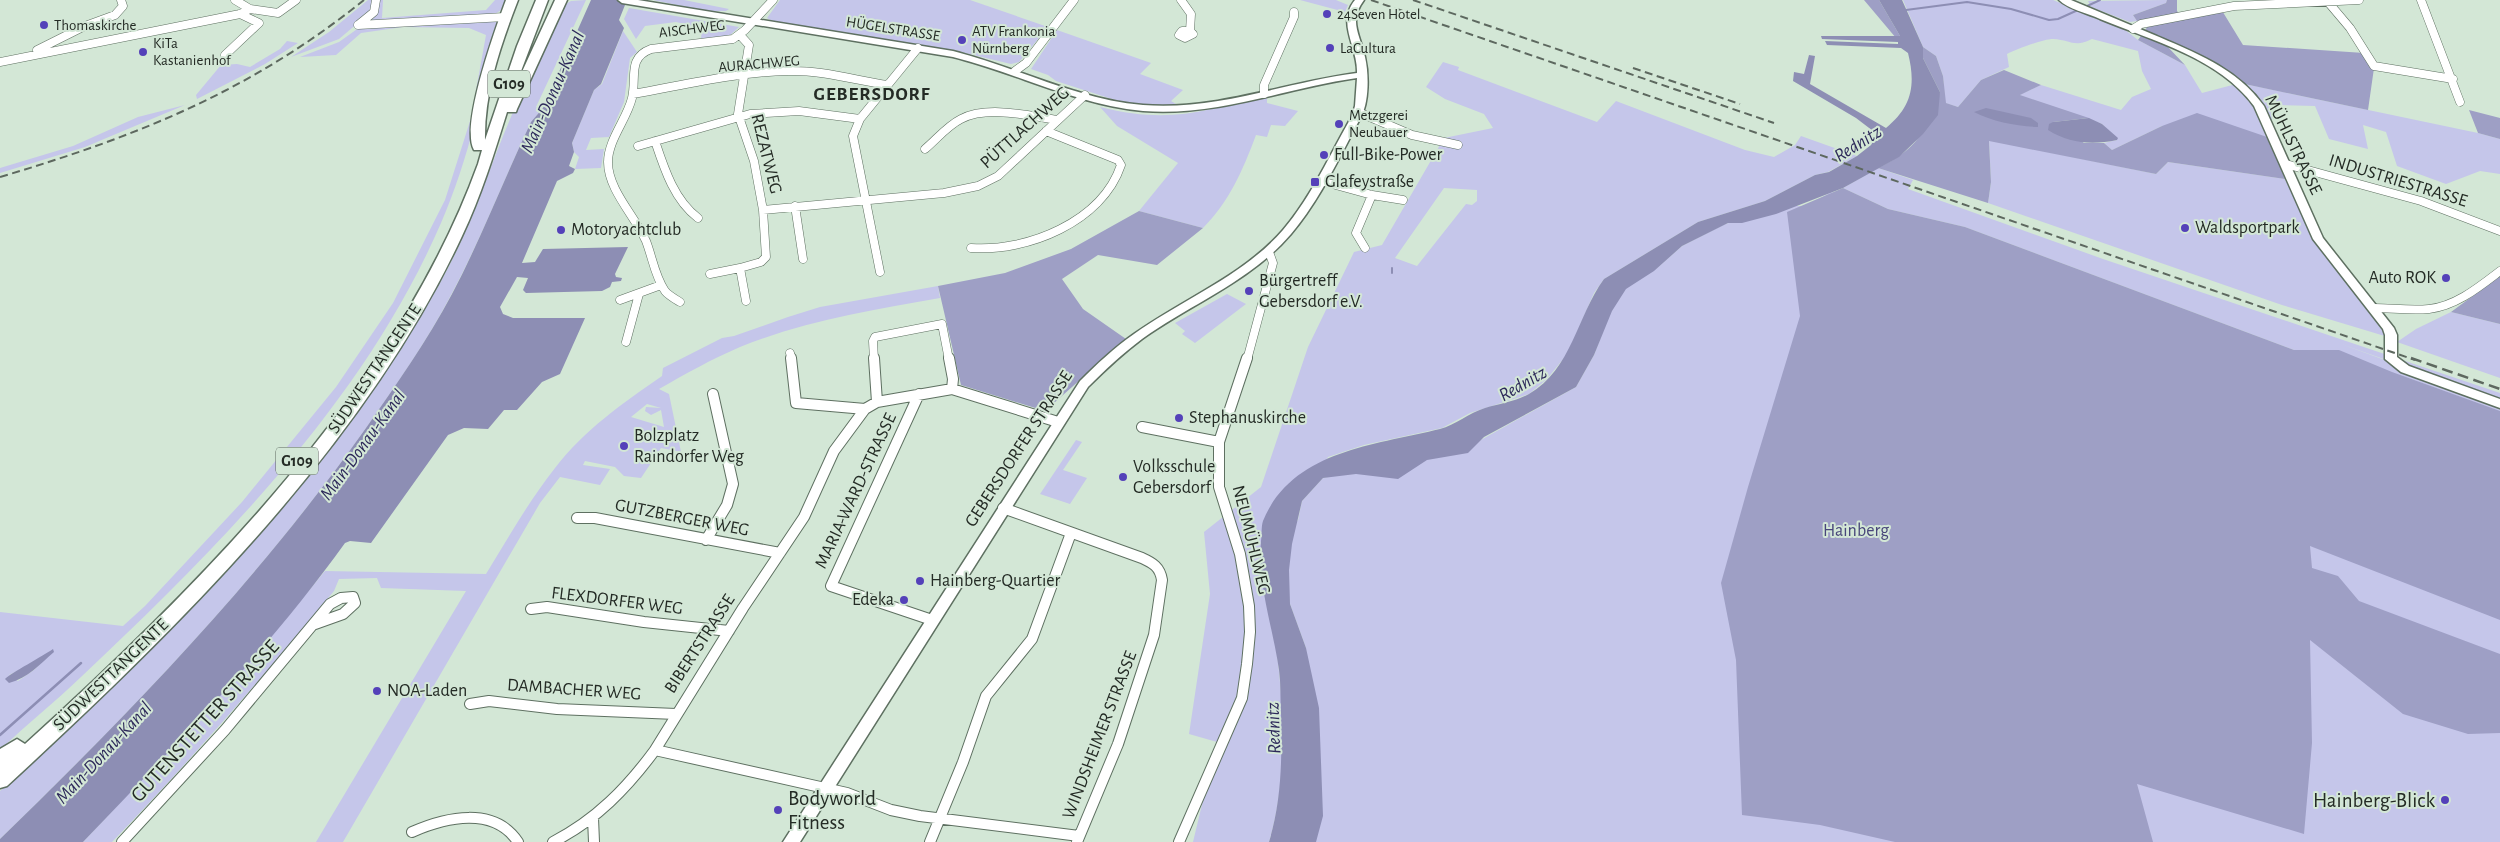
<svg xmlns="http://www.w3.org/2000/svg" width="2500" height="842" font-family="'Alegreya Sans',sans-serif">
  <rect width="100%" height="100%" fill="#d3e7d6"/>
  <path fill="#c5c6ea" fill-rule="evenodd" d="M368 0H373L371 12 339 39 291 57 329 32Z
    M379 0H383L382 18 486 10 495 0H509L504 8 495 14 369 23 368 20Z
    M586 0 536 107 543 108 531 122C504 179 481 239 451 295 427 341 396 385 366 428 260 578 132 711 0 839V791C79 721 153 647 224 570 306 480 382 386 442 279 473 223 491 161 517 103 532 70 549 38 564 5L571 1Z
    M653 0H684L729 9 726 11H706Z
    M780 0H970L1048 27 1019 62 1011 64 953 50 772 21 767 18Z
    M1300 0H1336L1348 5 1345 12Z
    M1903 0H2053L2124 29 2138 40 2185 65 2202 93 2240 83 2478 133 2500 139V174L2480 171 2446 184 2397 166 2386 132 2363 125 2368 149 2329 139 2315 106 2273 105 2270 138 2162 126 2112 150 2104 143 2117 140 2102 124 2019 95 2041 85 2121 110 2132 97 2151 89 2142 71 2138 51 2092 39C2074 48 2071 40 2053 39 2043 39 2017 49 2007 54L2009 67 1981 80 1958 107 1945 103 1943 76 1936 56 1923 47Z
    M2167 0 2166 3 2133 15 2137 21 2130 22 2091 7 2088 1Z
    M629 8 739 27 729 36 701 39 702 28 676 22 645 26 636 39 624 19Z
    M496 21 499 23C483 90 469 159 441 223 364 401 220 546 81 677 55 702 26 725 0 750V612L123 626 145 606 242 502 336 387 393 303 445 200 471 118 486 35 469 28 403 27 361 33 336 55 300 57 339 42 360 27ZM53 650 34 670 18 681 9 675 32 664Z
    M1057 30 1151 63 1140 74 1183 90 1171 101 1176 104 1172 106H1149L1118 101 1056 81 1048 75 1031 69Z
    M623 31 637 52 630 58 624 102 609 137 591 138 586 150 604 149 601 168 575 169 579 157 574 152 572 143 594 90 602 84Z
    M287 41 298 43 265 64 197 99 196 95 221 65 237 64 250 67 280 49Z
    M1443 62 1459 67 1458 70 1597 122 1616 101 1745 150 1774 157 1795 145 1801 136 1857 156 1828 172 1815 175 1765 201 1698 222 1604 279 1594 293 1568 353 1547 379 1529 394 1470 413 1442 428 1364 445 1328 457 1259 564C1266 600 1276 636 1279 672 1285 728 1285 788 1269 842H1193L1217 742 1189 734 1210 594 1204 532 1261 487 1308 347 1354 252 1382 245 1444 138 1493 128 1484 114 1445 99 1426 87ZM1444 188 1477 190V201L1472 205 1466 204 1417 266 1395 258Z
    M1267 95V103L1298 111 1285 126 1271 125 1267 137 1256 135C1243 170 1229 202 1203 228L1139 211 1178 163 1117 126 1100 107C1168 124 1202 112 1267 95Z
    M185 105 85 147 0 173V168L73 146 138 117Z
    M1989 140 2156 174 2168 162 2285 179 2323 253 2388 337 2282 305 1988 203 1991 182Z
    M1878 168 1913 180 1908 189 2103 259 2500 393V400L2341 344 2500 402V842H1313L1306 648 1290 604 1287 585 1288 532 1298 520 1302 501 1323 478 1479 441 1576 387 1594 355 1613 305 1629 284 1657 268 1682 246 1723 225 1755 213 1781 206H1808L1831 192 2327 369 2334 350H2294L1965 227 1888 209 1843 188Z
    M938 286 940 298C872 310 804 321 740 347 712 359 685 374 659 389L669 394 681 452 661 448 641 478 624 476 615 467 585 461 583 465 610 469 600 485 560 477 540 503 343 842H316L466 591 381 588 377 578 339 579 334 591C263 677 190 761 112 842H83C167 754 248 665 325 571L486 574C508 538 529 501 555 468 583 431 624 402 662 376L663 368 722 338 734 336 788 317 820 307ZM647 404 661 408 646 407 645 411 651 415 661 410 664 427 631 417Z
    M1227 294 1246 304 1195 343 1182 334 1185 331 1175 323Z
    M2451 312 2500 324V378L2397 342 2416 329Z
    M1076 440 1082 442 1063 470 1087 478 1070 504 1040 494Z"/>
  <path fill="#9e9fc5" d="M1864 0H1879L1900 36 1896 38Z
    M2167 0H2177V11L2181 16 2221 9 2243 45 2364 53 2374 68 2368 110 2240 83 2195 56 2166 45 2185 65 2138 40 2148 26 2137 21 2133 15 2166 3Z
    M1923 47 1936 56 1943 76 1946 103 1958 107 1981 80 2004 70 2041 85 2020 95 2089 118 2053 122 2084 143H2104L2112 150 2162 126 2197 113 2270 138 2285 179 2168 162 2156 174 1989 141 1991 182 1988 203 1878 168C1920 147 1923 134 1940 92L1923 58Z
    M2469 110 2500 118V139L2478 133Z
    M1843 188 1888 209 1965 227 2294 350H2339L2392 372 2500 411V620L2310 546 2312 568 2338 576 2359 601 2500 654V733L2468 734 2403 714 2310 640 2312 743 2304 834 2137 784 2153 842H1895L1820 825 1742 815 1736 660 1721 583 1748 487 1800 316 1787 212Z
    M1139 211 1203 228 1157 265 1098 255 1062 279 1083 309 1126 339 1045 411 961 385 938 286 1005 273 1071 249Z
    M2500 276V324L2451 312Z"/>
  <path fill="#8d8eb4" d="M591 0H627L619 20 624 28 601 84 594 90 572 143 574 152 569 166 575 169 573 173 557 181 522 263 535 262 543 249 628 247 615 274 616 277 622 278 621 281 612 282 610 287 602 291 526 293 523 290 528 278 517 277 500 307 503 314 513 318H585L560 374 542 382 517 410H504L488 429 464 428 448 435 371 543 350 541 345 543C268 650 174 747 83 842H0V839C132 711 260 578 366 428 396 385 427 341 452 294 481 239 504 179 531 122L543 108Z
    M1879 0H1902L1923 47V58L1940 92 1938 115 1923 134 1899 157 1843 188 1776 214 1742 223H1728L1682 246 1654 271 1626 289 1612 311 1594 355 1576 387 1484 437 1468 453 1427 460 1398 479 1356 474 1323 478 1302 501 1292 544 1289 570 1290 604 1306 648 1319 708 1323 816 1316 842H1269C1282 799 1282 756 1281 712 1280 698 1281 684 1279 670 1273 627 1257 584 1261 541 1262 535 1261 527 1263 521 1292 450 1376 445 1440 429 1455 425 1469 413 1485 408 1499 404 1517 401 1529 394 1572 369 1577 316 1604 279L1698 222 1765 201 1815 175 1829 172 1857 156 1871 145 1877 134 1856 118 1793 81 1794 72 1804 74 1809 55 1815 56 1810 84 1886 128C1912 107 1916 85 1908 53L1901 48 1827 45 1825 41 1898 44V42L1822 39 1821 36H1900Z
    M1986 108 2031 118 2038 123V127C2017 126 1993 122 1974 112Z
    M2089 118 2102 124 2118 138 2117 140C2093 145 2070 144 2048 130L2049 124 2053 122Z
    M53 649 54 652C40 664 28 678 9 683L5 679C11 673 43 656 53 649Z"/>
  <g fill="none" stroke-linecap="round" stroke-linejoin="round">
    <path stroke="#8d8eb4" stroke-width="2" d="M2085 7 2100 0
      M1906 10 1967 2 2011 9 2049 20 2058 19 2078 10
      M1392 268V273"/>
    <path stroke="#8d8eb4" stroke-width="2.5" d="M0 735 81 663"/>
    <g stroke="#5e7061" stroke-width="9">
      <path id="street-far1" d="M235 0 250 9 278 13 296 0
        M1181 0 1191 14 1190 31
        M2421 0 2460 102
        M2328 2 2350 28 2374 66 2453 79
        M358 25 505 17
        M358 25 374 12 376 0
        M2133 29 2141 24 2234 6 2359 0
        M1182 31H1190L1193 34 1185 38 1179 35Z
        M740 35 749 45 738 114 754 161 763 210 766 257 761 262 740 268 746 301
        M37 50 85 26 115 15 123 6 121 0
        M225 55 259 23 240 14
        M0 62 240 14 250 9
        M1015 71 1026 63 1074 0
        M633 94C684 85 736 72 788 71 821 70 855 80 887 85
        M1264 94V85L1294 17V12
        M1358 112 1412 135 1458 145
        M655 141C664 168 674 200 698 218
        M638 146 750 114 799 111 860 119
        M925 149C937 139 947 126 961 119 988 105 1029 116 1058 120
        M2286 164 2421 201 2500 231
        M1321 181 1372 195 1403 200
        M795 206 803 259
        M763 210 944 193 978 186 998 176 1085 95
        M971 248C1027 252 1102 222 1121 165L1118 160 1046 131
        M1365 248 1356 233 1372 195
        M880 272 853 136 860 119 918 48
        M710 274 740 268
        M620 300 661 285
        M680 302C675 299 668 295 665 291 655 277 652 256 646 241 635 216 608 190 608 162 608 140 627 119 632 98 637 77 627 58 651 49L733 39 745 30 773 0
        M2374 308C2392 308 2410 311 2429 309 2456 306 2479 287 2500 271
        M626 342 639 294
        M790 353 792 360
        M874 360 873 341 875 337 942 324 949 360
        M1247 360 1273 263 1269 252"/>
    </g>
    <g stroke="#5e7061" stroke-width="12">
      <path id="street" d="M791 358 796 403 865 409
        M874 358 877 402
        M949 358 953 379 952 389
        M919 394 831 586 932 620
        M1058 422 952 389 877 402 865 409 834 451 804 517 743 608 655 750 847 793 891 810 920 816 1079 836
        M1142 427 1219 442
        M1003 508 1142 558C1153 563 1160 567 1162 580L1154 635 1118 744 1077 842
        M577 518H595L780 553
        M706 540 727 505 733 484 713 394
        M531 609 547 607 644 622 729 631
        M470 704 489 701 557 709 676 714
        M593 818 594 842
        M412 832C446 817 494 806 518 842
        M122 842 225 730 330 604 341 598 353 597 355 603 343 614 315 624
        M553 842C596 820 627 788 655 750
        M930 842 963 762 986 696 1032 639 1071 533
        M1179 842 1242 698 1247 664 1250 632 1249 606 1240 554 1219 487V442L1247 358"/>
    </g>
    <g stroke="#5e7061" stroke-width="3">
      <path id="secondary" d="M618 0H638L953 51C1016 67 1079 100 1143 105 1216 111 1286 82 1357 73 1358 47 1336 23 1355 0H1364C1348 21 1360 34 1365 57 1369 74 1369 102 1361 117 1340 156 1320 200 1291 234 1251 281 1191 304 1142 339 1122 354 1105 370 1088 387L800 842H783L1080 381C1097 364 1114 348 1134 334 1183 299 1243 276 1283 230 1312 196 1330 154 1352 116L1355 106 1357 78C1286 88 1216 117 1143 111 1077 105 1017 73 953 57L622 3Z
        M2059 0H2071C2098 11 2125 23 2152 34 2194 52 2237 68 2264 106L2323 238 2394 328 2397 335V357L2409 366 2500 399V408L2401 372 2385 359V335L2383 329 2313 239 2254 106C2219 58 2153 41 2100 19 2087 13 2068 9 2059 0Z"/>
    </g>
    <g stroke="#5e7061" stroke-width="3">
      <path id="highway" d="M506 0H518C501 44 484 92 485 140L517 46 536 0H548L515 87 555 0H567L517 109 516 112H507C494 154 481 196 462 236 364 447 177 629 7 786L0 788V749L17 739 25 744C200 586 397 388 478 164L482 150H474C460 126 496 27 506 0Z"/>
    </g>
    <use href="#street-far1" stroke="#fff" stroke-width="8"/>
    <use href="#street" stroke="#fff" stroke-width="10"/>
    <use href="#secondary" fill="#fff" fill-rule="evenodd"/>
    <use href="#highway" fill="#fff" fill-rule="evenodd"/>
    <path stroke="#5d685f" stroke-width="2" stroke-dasharray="8 4.5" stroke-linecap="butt" d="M1371 0 2415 360
      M1413 0 1774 123
      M1633 68 1740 104
      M0 177C138 136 251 91 364 0"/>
    <path stroke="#5d685f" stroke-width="2.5" stroke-dasharray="11 5.5" stroke-linecap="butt" d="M2411 358 2500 389"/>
  </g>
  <g fill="#5441b9" stroke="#d3e7d6" stroke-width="2">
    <circle cx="1327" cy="14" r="5"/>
    <circle cx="44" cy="25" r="5"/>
    <circle cx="962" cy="40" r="5"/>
    <circle cx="1330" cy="48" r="5"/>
    <circle cx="143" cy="52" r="5"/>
    <circle cx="1339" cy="124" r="5"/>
    <circle cx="1324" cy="155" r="5"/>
    <rect x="1310" y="177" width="10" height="10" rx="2.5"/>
    <circle cx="2185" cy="228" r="5"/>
    <circle cx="561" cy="230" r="5"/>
    <circle cx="2446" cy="278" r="5"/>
    <circle cx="1249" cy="291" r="5"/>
    <circle cx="1179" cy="418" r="5"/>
    <circle cx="624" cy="446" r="5"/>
    <circle cx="1123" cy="477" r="5"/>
    <circle cx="920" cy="581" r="5"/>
    <circle cx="904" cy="600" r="5"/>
    <circle cx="377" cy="691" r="5"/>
    <circle cx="2445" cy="800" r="5"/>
    <circle cx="778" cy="810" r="5"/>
  </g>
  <g text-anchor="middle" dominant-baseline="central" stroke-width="4" stroke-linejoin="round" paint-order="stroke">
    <g font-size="15" fill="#242b25" stroke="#d3e7d6" text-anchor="start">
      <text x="1337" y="14">24Seven Hotel</text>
      <text x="54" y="25">Thomaskirche</text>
      <text x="972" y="31">ATV Frankonia<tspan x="972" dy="17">Nürnberg</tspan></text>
      <text x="153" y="43">KiTa<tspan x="153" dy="17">Kastanienhof</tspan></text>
      <text x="1340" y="48">LaCultura</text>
      <text x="1349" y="115">Metzgerei<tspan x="1349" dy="17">Neubauer</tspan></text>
    </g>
    <g font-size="15" fill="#242b25" stroke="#d3e7d6">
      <text transform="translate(692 29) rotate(-7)">AISCHWEG</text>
      <text transform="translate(893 29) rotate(9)">HÜGELSTRASSE</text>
      <text transform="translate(759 64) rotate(-5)">AURACHWEG</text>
    </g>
    <g fill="#d3e7d6" stroke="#58635a" stroke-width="1">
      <rect x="488" y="70.5" width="42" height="27" rx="4"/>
      <rect x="276" y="447.5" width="42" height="27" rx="4"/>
    </g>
    <g font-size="16" font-weight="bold" fill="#242b25">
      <text x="509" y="84">G109</text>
      <text x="297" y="461">G109</text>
    </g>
    <g font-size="18" fill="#242b25" stroke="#d3e7d6">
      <text transform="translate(1025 128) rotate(-42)">PÜTTLACHWEG</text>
      <text transform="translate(2293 145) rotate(64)">MÜHLSTRASSE</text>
      <text transform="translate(766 154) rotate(76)">REZATWEG</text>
      <text transform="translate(2398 181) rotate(17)">INDUSTRIESTRASSE</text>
      <text transform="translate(375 369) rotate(-56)">SÜDWESTTANGENTE</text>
      <text transform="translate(1019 449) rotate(-57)">GEBERSDORFER STRASSE</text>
      <text transform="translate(856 491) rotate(-65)">MARIA-WARD-STRASSE</text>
      <text transform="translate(682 518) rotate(11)">GUTZBERGER WEG</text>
      <text transform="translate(1251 540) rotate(76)">NEUMÜHLWEG</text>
      <text transform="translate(617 601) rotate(7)">FLEXDORFER WEG</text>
      <text transform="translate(700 644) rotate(-57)">BIBERTSTRASSE</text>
      <text transform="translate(111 675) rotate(-44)">SÜDWESTTANGENTE</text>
      <text transform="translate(574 690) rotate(4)">DAMBACHER WEG</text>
      <text transform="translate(1100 735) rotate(-69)">WINDSHEIMER STRASSE</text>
    </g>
    <g font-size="18" fill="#242b25" stroke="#d3e7d6" text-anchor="start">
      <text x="1334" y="155">Full-Bike-Power</text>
      <text x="1325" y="182">Glafeystraße</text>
      <text x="2195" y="228">Waldsportpark</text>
      <text x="571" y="230">Motoryachtclub</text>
      <text x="2436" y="278" text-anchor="end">Auto ROK</text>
      <text x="1259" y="281">Bürgertreff<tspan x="1259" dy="21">Gebersdorf e.V.</tspan></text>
      <text x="1189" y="418">Stephanuskirche</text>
      <text x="634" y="436">Bolzplatz<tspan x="634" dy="21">Raindorfer Weg</tspan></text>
      <text x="1133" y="467">Volksschule<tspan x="1133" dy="21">Gebersdorf</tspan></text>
      <text x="930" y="581">Hainberg-Quartier</text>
      <text x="894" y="600" text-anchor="end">Edeka</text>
      <text x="387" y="691">NOA-Laden</text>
    </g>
    <g font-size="18" fill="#48467a" stroke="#d3e7d6">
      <text x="1856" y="531">Hainberg</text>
    </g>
    <g font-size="19" font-style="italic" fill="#2d295a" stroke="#d3e7d6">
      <text transform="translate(553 92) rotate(-66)">Main-Donau-Kanal</text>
      <text transform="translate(1858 144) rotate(-32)">Rednitz</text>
      <text transform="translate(1523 384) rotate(-30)">Rednitz</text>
      <text transform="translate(363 445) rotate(-54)">Main-Donau-Kanal</text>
      <text transform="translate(1274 728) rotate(-92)">Rednitz</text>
      <text transform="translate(104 753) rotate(-47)">Main-Donau-Kanal</text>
    </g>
    <g font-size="19" font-weight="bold" letter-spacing="1" fill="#242b25" stroke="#d3e7d6">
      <text x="872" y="94">GEBERSDORF</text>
    </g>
    <g font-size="21" fill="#242b25" stroke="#d3e7d6">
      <text transform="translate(205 721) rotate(-48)">GUTENSTETTER STRASSE</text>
    </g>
    <g font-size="21" fill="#242b25" stroke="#d3e7d6" text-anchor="start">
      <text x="788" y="798">Bodyworld<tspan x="788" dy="24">Fitness</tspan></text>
      <text x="2435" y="800" text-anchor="end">Hainberg-Blick</text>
    </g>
  </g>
</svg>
